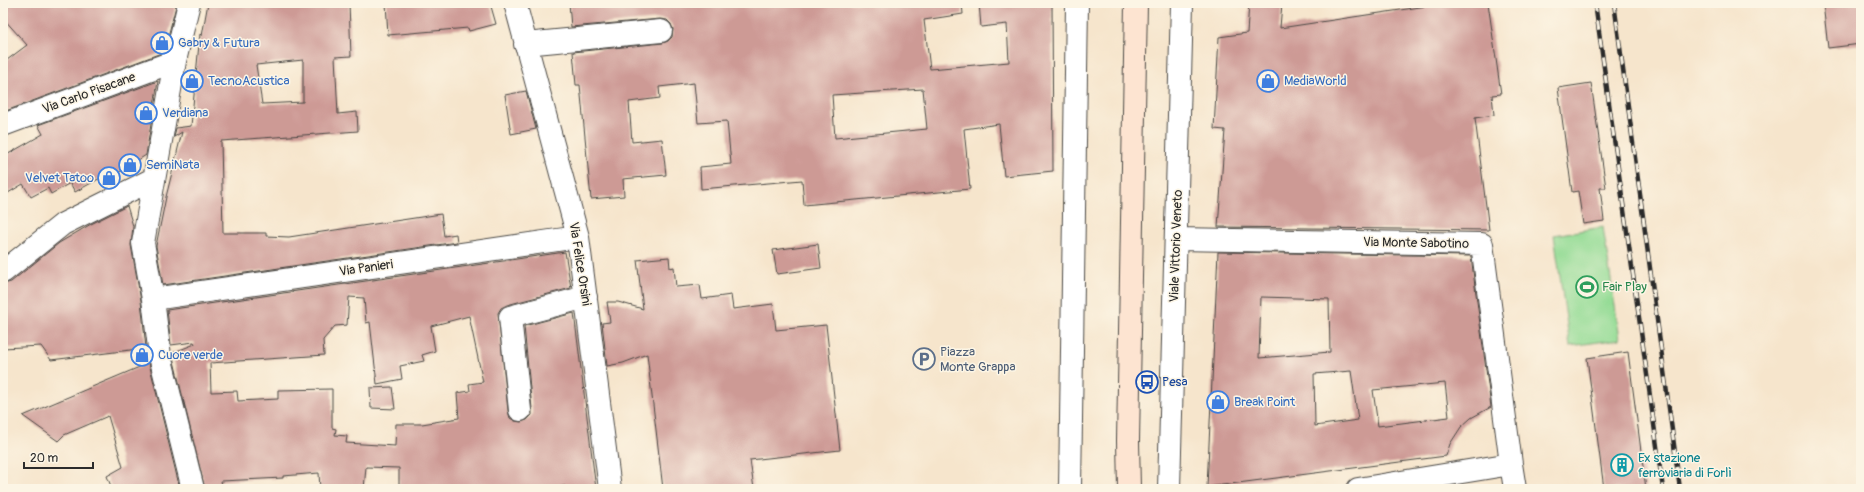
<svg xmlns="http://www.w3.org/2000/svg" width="1864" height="492" font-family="Pangolin,sans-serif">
  <rect width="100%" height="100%" fill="#fcf5e5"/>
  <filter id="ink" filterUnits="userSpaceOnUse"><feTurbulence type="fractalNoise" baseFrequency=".025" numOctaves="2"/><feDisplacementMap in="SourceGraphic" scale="8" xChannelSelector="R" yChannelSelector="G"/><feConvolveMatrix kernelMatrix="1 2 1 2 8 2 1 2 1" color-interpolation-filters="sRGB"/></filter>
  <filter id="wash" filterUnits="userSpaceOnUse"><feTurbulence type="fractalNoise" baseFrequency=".012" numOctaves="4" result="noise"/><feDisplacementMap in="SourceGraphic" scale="16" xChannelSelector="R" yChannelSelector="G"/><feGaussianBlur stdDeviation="0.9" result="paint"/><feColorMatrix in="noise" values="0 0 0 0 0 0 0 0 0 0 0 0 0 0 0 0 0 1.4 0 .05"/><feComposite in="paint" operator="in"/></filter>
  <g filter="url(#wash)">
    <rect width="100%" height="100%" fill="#f6e5cc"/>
    <path fill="#95dc96" stroke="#608460" d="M1603 227 1620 339 1570 346 1554 235Z"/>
    <g id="blocks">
      <path fill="#cd9a95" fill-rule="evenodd" d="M3 3H173L176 6 164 52 3 112V63L27 45 3 18Z
        M208 3H349L351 56 335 57 338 114 357 112 358 131 221 141 223 233H266V236L289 237 441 214 444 236 456 234 457 242 163 285 156 246 166 197 182 132 174 137 176 128 191 126 200 34 202 36ZM303 60V102L262 104 256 65Z
        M386 3H490L496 24 469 31 468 28 388 35Z
        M569 3H962L963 14 924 20 930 69 1009 62 1007 24 981 27 979 3H1052L1053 171 1004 176 999 124 964 129 970 189 804 205 802 180 701 189 700 167 731 164 727 121 698 123 694 83 659 87 660 98 629 102 632 142 662 139 666 175 623 179 624 196 591 199 580 85H576L573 52 663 43 668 41 672 37 673 29 671 24 667 20 660 19 571 27ZM923 89 927 129 835 138 832 95Z
        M1249 3H1282L1280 28 1447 3H1488L1501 94 1492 95 1494 115 1475 118 1489 230 1218 227 1225 130 1214 129 1219 37 1247 33Z
        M1823 3H1861V44L1828 48Z
        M158 81 146 155 107 180 104 176 75 192 70 183 51 194 48 188 31 197 23 184 3 196V157L43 134 38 125Z
        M1591 83 1606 188H1600L1604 221 1583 224 1578 191 1572 192 1558 88Z
        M526 91 536 129 511 134 505 95Z
        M127 206 133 226 131 245 141 301 146 348 51 360 41 346 3 348V284L11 282 59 243 91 224Z
        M818 244 821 268 777 274 773 250Z
        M565 252 571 288 507 305 501 308 498 313 508 411 510 418 515 421 521 422 527 420 532 415V409L524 326 574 313 596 489H565V486L537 489H399V468L366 467 364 489H320L319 473 283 476V478L221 481 223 489H205L172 353 195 344 194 342 171 345 167 310ZM349 297 364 298 366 323 370 322 377 384 402 379 400 366 424 361 422 355 435 351 431 326 469 316 483 382 469 384 470 391 457 393 459 418 422 424H396L395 446 346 443 347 436 335 435 336 429 332 428V389L278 390V399L238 401 237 391 211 392 210 363 324 355 323 340 335 326 347 325Z
        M1218 252 1471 256 1491 407 1471 418 1461 427 1450 444 1446 456 1207 487ZM1261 297 1329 299 1330 352 1259 358ZM1351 371 1358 420 1315 426 1314 374ZM1445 383 1449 417 1378 426 1373 390Z
        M669 257 670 268 674 267 676 287 700 285 702 299 731 295 733 309 773 304 776 330 826 325 840 450 750 460 754 489H663L647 354 623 363 607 366 602 323 610 322 607 302H618L643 309 637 260Z
        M1628 352 1646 489H1604L1587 358Z
        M149 363 180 489H112L107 476 123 467 108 416 64 435 58 441 23 416Z
        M392 387 395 409 371 408 370 388Z"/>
    </g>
  </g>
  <g filter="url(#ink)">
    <use href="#blocks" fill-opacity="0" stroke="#494743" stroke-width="1"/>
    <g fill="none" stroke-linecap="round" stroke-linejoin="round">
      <g stroke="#494743" stroke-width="24">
        <path id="minor" d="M189 3 175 61 143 243 153 299 160 356 193 489
          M515 3 578 237 610 489
          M525 44 661 31
          M3 125 175 61
          M1176 239 1482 244 1511 464
          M3 272 63 224 153 179
          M153 299 578 237
          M520 410 510 317 586 297
          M1070 489 1077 3
          M1169 489 1182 3
          M1358 489 1511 464 1515 489"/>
      </g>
      <g stroke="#494743" stroke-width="24">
        <path id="secondary" d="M1129 489 1128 441 1136 3"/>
      </g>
      <use href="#minor" stroke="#fff" stroke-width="22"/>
      <use href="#secondary" stroke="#fde4d1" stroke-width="22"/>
      <g stroke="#2b2b2b" stroke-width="4.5">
        <path id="rail" d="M1595 3 1663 489
          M1614 3 1680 489"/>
      </g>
      <use href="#rail" stroke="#fcf5e5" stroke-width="3" stroke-dasharray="9" stroke-linecap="butt"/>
    </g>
  </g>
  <defs>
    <g id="shop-ring" transform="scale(1.15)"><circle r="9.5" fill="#fcf5e5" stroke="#3f7fe0" stroke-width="1.5"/><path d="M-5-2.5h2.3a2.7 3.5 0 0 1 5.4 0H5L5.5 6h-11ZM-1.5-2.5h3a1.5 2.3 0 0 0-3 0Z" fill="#3f7fe0"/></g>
    <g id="stadium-ring" transform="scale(1.15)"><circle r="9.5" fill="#fcf5e5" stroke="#2e9e5b" stroke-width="1.5"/><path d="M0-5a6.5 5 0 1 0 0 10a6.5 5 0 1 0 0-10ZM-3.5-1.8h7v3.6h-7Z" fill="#2e9e5b"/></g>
    <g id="parking-ring" transform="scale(1.15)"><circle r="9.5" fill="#fcf5e5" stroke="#5c6f8a" stroke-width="1.5"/><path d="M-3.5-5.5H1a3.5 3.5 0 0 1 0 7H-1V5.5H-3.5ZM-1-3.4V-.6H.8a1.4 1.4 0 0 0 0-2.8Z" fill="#5c6f8a"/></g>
    <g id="bus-ring" transform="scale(1.15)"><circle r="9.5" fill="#fcf5e5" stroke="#1a4fb4" stroke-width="1.5"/><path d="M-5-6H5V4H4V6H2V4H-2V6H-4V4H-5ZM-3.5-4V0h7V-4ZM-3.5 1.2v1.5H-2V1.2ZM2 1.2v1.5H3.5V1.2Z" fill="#1a4fb4"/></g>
    <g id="building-ring" transform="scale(1.15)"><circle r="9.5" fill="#fcf5e5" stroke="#0f9aa8" stroke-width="1.5"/><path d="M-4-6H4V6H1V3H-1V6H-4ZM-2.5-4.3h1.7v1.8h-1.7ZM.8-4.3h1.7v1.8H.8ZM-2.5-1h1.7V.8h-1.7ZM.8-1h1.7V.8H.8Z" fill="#0f9aa8"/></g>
  </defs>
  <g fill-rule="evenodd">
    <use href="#shop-ring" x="162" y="43"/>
    <use href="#shop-ring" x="192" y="81"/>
    <use href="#shop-ring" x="1268" y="81"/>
    <use href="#shop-ring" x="146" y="113"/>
    <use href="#shop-ring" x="130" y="165"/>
    <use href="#shop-ring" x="109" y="178"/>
    <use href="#stadium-ring" x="1587" y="287"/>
    <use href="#shop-ring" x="142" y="355"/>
    <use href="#parking-ring" x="924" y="359"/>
    <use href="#bus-ring" x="1147" y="382"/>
    <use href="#shop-ring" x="1218" y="402"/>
    <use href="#building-ring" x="1622" y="465"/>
  </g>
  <g text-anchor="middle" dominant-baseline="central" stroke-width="3" stroke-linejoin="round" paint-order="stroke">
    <g font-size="13" fill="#366cbe" stroke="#fcf5e5" text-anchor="start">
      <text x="178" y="43">Gabry &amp; Futura</text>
      <text x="208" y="81">TecnoAcustica</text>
      <text x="1284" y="81">MediaWorld</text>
      <text x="162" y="113">Verdiana</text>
      <text x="146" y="165">SemiNata</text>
      <text x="94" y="178" text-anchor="end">Velvet Tatoo</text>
      <text x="158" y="355">Cuore verde</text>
      <text x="1234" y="402">Break Point</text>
    </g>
    <g font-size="13" fill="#2b2b2b" stroke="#fcf5e5">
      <text transform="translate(89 93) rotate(-20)">Via Carlo Pisacane</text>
      <text transform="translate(1416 243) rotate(1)">Via Monte Sabotino</text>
      <text transform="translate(1176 246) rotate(-88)">Viale Vittorio Veneto</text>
      <text transform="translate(580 264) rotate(81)">Via Felice Orsini</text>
      <text transform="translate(366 268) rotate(-8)">Via Panieri</text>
    </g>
    <g font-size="13" fill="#27864d" stroke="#fcf5e5" text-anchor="start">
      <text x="1602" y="287">Fair Play</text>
    </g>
    <g font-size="13" fill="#4e5e75" stroke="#fcf5e5" text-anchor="start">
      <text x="940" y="352">Piazza<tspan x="940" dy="15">Monte Grappa</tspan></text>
    </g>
    <g font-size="13" fill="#164399" stroke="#fcf5e5" text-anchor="start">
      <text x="1162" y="382">Pesa</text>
    </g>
    <g font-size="13" fill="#0d838f" stroke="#fcf5e5" text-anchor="start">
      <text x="1638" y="458">Ex stazione<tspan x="1638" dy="15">ferroviaria di Forlì</tspan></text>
    </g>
  </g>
  <rect width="1864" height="492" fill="none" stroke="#fcf5e5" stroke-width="16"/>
  <path d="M24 462v6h69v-6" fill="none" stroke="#2b2b2b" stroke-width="2"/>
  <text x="30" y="462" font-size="12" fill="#2b2b2b" stroke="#fcf5e5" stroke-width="3" paint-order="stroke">20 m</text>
</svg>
